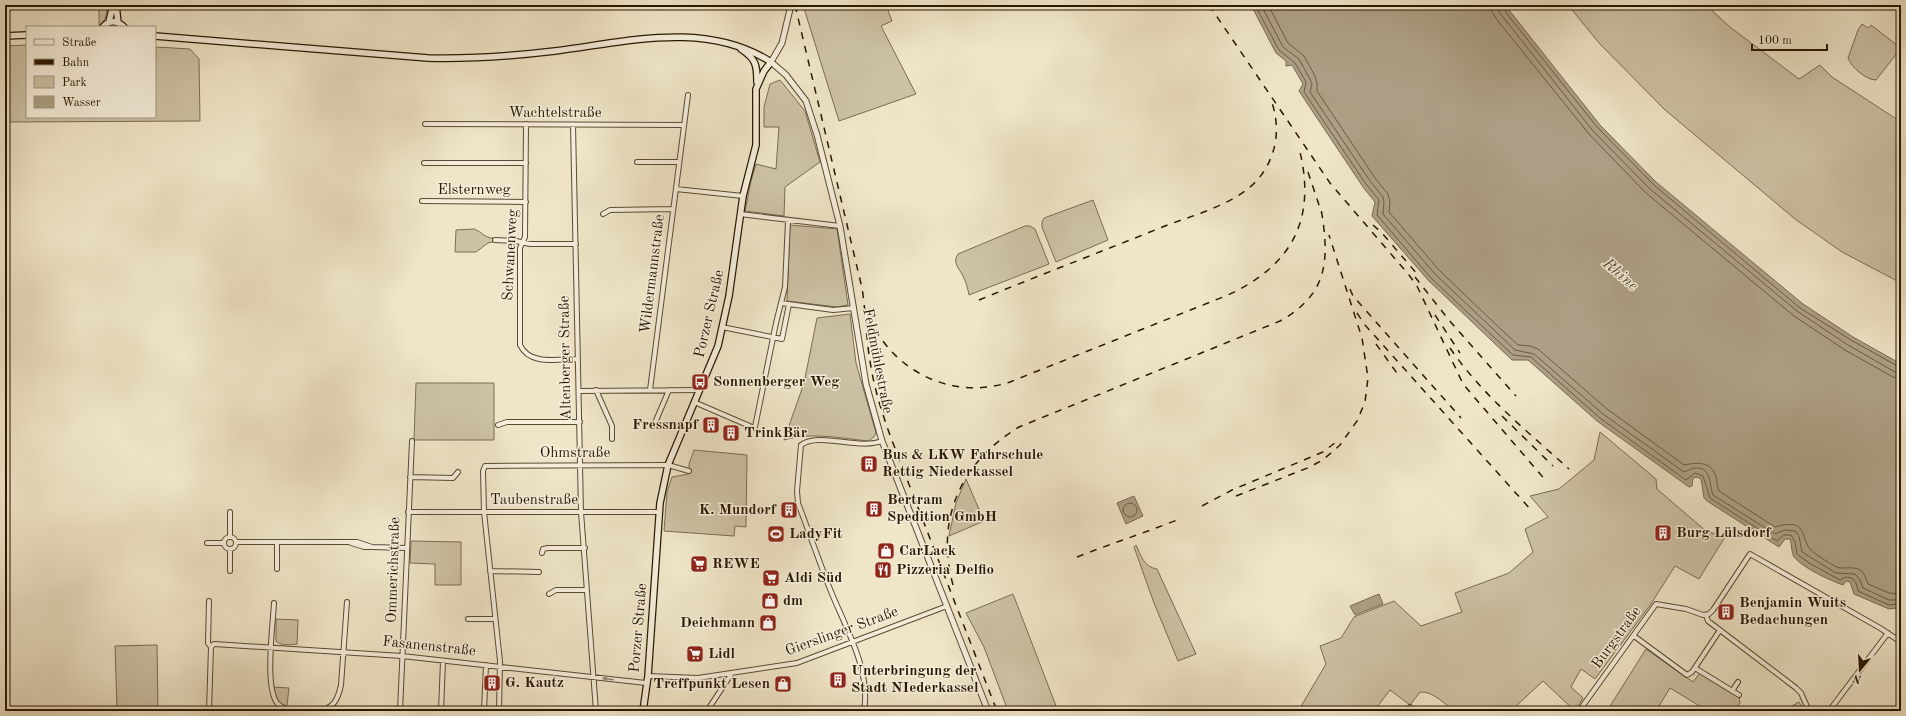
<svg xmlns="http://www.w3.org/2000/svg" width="1906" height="716" font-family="'Old Standard TT',serif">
  <rect width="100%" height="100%" fill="#efe5c8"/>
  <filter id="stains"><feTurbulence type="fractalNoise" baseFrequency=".005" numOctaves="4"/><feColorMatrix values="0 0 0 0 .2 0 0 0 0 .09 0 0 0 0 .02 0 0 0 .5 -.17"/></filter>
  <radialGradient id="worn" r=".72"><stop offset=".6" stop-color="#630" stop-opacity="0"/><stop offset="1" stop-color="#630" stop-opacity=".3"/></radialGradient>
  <path fill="#cdc2a6" stroke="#7b6c54" d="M99 5H109L105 19 99 26Z
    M803 5H886L892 21 881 26 916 94 839 121Z
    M1568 5H1706L1730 27 1799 79 1820 65 1832 77 1901 122V283L1842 252 1795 219 1664 109 1599 43Z
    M1862 24 1868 28 1871 25 1901 48 1876 80C1866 80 1851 67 1848 58L1858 30Z
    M27 45V117H155L156 47 190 49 199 59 200 121 5 122V46Z
    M780 80 805 111 820 162 785 187 784 216 745 211 751 181 756 164 776 169 779 127H764V107L770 84Z
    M1093 200 1108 240 1056 262 1042 227V222L1044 218Z
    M790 225 837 229 848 305 837 307 787 301Z
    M1025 226H1030L1035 229 1049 264 969 295C968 289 966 282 963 276 959 268 952 263 958 254Z
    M474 229C482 232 485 238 493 238V242L488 243 476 252H455L456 230Z
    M850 314 856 363 876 433 874 437 868 441C840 438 811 432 784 440L804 383 817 318Z
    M416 383H494V440H414Z
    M1600 432 1656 479 1657 489 1706 531 1725 537 1699 579 1675 566 1651 604 1595 679 1581 669 1571 687 1583 698 1575 711 1543 681 1514 708 1517 711C1505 711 1464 713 1456 710 1444 706 1435 691 1420 692L1410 705 1390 690 1374 711H1286L1300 708 1326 664 1320 646 1341 638 1354 617 1394 601 1421 626 1462 612 1455 593 1509 573 1533 552 1525 529 1548 517 1530 496 1559 489 1594 460Z
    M694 450 747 455 746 527 735 526 734 536 664 531 667 492 672 477 689 474V464Z
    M966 479 984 521 949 536 956 503Z
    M411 541 461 542V585H435V564L410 563Z
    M1136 545C1141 556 1144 567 1157 569L1196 654 1178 661 1154 603 1134 547Z
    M1013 594 1058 711H1008L984 647 966 613Z
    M276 619 298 620 297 644C289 645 281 646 276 641Z
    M157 645 158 711H117L115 646Z
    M1646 649 1693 682 1700 673 1739 697 1740 703 1733 711H1708L1670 688 1656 711H1607Z
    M272 687 289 688 287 705 285 706 279 703Z
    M1799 702 1805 711H1783Z"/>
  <path fill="#ac9f85" stroke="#786951" d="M1251 5H1505L1600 125 1656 182 1803 304 1853 337 1901 364V616L1900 611 1897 608 1889 609 1854 594 1850 582 1846 581 1843 585C1829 580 1803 568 1794 557 1791 552 1792 544 1790 539H1785L1779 547 1707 501 1704 498 1701 479 1697 477 1693 478 1692 486 1689 487 1597 421 1528 360H1512L1428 280 1372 216 1375 202 1363 187 1299 91 1303 84 1292 65 1286 66V61L1276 53Z
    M1134 496 1143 516 1126 524 1117 503Z
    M1379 594 1383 604 1355 615 1350 606Z"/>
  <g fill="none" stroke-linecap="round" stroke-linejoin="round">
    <path stroke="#6a5b44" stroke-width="1" d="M1255 5 1279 50 1295 63 1306 82 1304 92 1366 184 1379 200 1377 215 1431 278 1513 355 1531 357 1600 418 1686 480 1695 473 1703 476 1710 498 1777 541 1784 535H1791L1795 542 1797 554 1809 563 1840 580 1846 577 1852 578 1856 583 1858 591 1889 605 1897 604 1901 607
      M1261 5 1283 47 1299 59 1310 79 1312 84 1310 92 1370 181 1383 197 1384 202 1383 214 1435 274 1515 350 1534 354 1603 414 1684 472C1688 471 1691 468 1696 468 1712 467 1709 485 1713 495L1775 534 1785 530 1795 531 1799 536 1802 552 1836 573 1855 574 1860 580 1863 588 1889 600H1901
      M1268 5 1288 43 1304 56 1315 76 1317 83V91L1375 178 1388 194 1390 202 1389 212 1439 270 1490 319 1518 345 1530 346 1538 349 1607 409 1684 465C1696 463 1710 460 1716 476 1717 481 1717 486 1719 491L1775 527C1813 516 1796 542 1816 554 1820 557 1836 568 1840 568 1856 568 1862 565 1868 584L1889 593 1901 594
      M1491 5 1492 12 1498 21 1589 134 1646 193 1794 316 1845 350 1893 377 1901 379
      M1497 5 1498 10 1503 17 1593 131 1650 189 1797 311 1848 345 1895 372 1901 373
      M1502 5 1507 14 1597 127 1654 185 1800 308 1851 340 1901 368
      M1123 510a7 7 0 1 1 14 0a7 7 0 1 1-14 0Z"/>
    <g stroke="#5a4a34" stroke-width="6">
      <path id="minor" d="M425 124 684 125
        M526 124 525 237 520 248V345C530 366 558 359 578 359
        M573 125 581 512 596 711
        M637 162H679
        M424 163H526
        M676 189 743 196
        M422 201 526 202
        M603 214 610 210 673 209
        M740 214 840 226
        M495 240 516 241 530 244H576
        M781 303 833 310 854 308
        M722 327 782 339 789 304
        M596 390 612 426V439
        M650 390 688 95
        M579 391 700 390
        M694 402 752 427H755L776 323 785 287 788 221
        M498 425 507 422H580
        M654 425 669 390
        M410 477 453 478 458 472
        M408 512H659
        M230 536V512
        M224 543a6 6 0 1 1 12 0a6 6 0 1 1-12 0Z
        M236 542H357L372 547 407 548
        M277 542V569
        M207 543H224
        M351 543 364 547H372
        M542 553 543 549 548 548H585
        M230 571V549
        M490 571 539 572
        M549 594 556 590H587
        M209 601 208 643 211 647 209 711
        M274 603C273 624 264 690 278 704 283 709 289 710 295 711
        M1706 615 1708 621 1796 688 1801 693 1809 711
        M468 619H495
        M1634 636 1687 675 1692 672 1720 630
        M211 647 214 644 402 656 646 683
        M1695 668 1739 695
        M648 676 698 678 797 663 947 606
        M1732 691 1738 682
        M319 711C334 708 338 699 341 685L347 602
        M400 711 412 441
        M441 711 443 661
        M484 711 486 665
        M499 711 500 661 484 512 483 471 485 466 668 465 689 471
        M707 711 732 673
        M864 711C871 669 845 627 830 589 819 561 809 532 798 503L797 491 801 445C819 432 858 450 882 441
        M1407 711 1410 707
        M1579 711 1656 604 1686 609 1703 615 1709 614 1713 610 1750 554 1880 628 1901 642
        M1829 711 1888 633"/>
    </g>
    <g stroke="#5a4a34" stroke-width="7">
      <path id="tertiary" d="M791 5 782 43 771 62 786 75 806 101 817 135 840 226 866 384 882 441 988 711"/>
    </g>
    <g stroke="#291702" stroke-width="8">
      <path id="secondary" d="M116 5 118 23
        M109 22 113 5
        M103 27C109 20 117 20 124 27
        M5 36 27 35
        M155 36 428 58C471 59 513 56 555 51 627 42 705 20 771 62L764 71 756 89V145L743 196 729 296 718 346 668 465 660 503 648 676 643 711
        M741 49C756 59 757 65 757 82"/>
    </g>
    <use href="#minor" stroke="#f5eedb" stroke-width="4"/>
    <use href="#tertiary" stroke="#f5eedb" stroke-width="5"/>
    <use href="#secondary" stroke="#f5eedb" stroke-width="5.5"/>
    <path stroke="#291702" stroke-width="1.5" stroke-dasharray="7 7" stroke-linecap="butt" d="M795 5 862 288C866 313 866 337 870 361 874 388 882 413 891 438L997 711
      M1209 5 1330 183 1409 275 1417 286 1463 384 1547 482
      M1308 172 1322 214
      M1373 225 1382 233 1418 275
      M1415 277 1449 320 1516 396
      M1350 289 1353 296 1461 418
      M979 300C1040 275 1103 251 1165 226 1194 215 1239 203 1259 178 1277 156 1281 127 1271 100
      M1357 313 1365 325 1531 510
      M1435 315 1460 353
      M869 317C893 372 953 401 1010 382L1228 295C1293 265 1317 218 1299 148
      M1376 344 1399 376
      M1450 348C1482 395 1527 431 1569 469
      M1502 416 1553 466
      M1236 496 1310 467 1324 459 1340 445 1357 421 1365 402 1368 378 1362 338 1329 235
      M1202 506 1232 490 1323 452 1340 439
      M1077 557C1110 544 1144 533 1177 520
      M953 585C935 519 961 462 1019 427L1280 321C1330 293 1329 258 1321 208"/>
  </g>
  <defs><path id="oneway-solid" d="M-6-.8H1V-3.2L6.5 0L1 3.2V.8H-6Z"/></defs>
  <use fill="#998d79" href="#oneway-solid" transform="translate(608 679) rotate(-173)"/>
  <defs>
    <g id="bus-square" transform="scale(0.9)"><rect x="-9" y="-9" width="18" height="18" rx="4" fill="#8f2418" stroke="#f5eedb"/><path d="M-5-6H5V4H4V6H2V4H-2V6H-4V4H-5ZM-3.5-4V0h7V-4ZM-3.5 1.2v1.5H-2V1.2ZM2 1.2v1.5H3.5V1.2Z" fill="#fff"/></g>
    <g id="building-square" transform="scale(0.9)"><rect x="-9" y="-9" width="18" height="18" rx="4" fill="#8f2418" stroke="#f5eedb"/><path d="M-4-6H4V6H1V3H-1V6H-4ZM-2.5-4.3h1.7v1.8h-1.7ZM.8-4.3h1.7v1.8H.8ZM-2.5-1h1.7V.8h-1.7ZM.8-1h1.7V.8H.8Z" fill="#fff"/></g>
    <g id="stadium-square" transform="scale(0.9)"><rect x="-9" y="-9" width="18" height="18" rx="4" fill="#8f2418" stroke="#f5eedb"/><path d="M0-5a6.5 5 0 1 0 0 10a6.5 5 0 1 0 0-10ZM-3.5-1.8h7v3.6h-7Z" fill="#fff"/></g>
    <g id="shop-square" transform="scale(0.9)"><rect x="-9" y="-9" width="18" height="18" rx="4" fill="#8f2418" stroke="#f5eedb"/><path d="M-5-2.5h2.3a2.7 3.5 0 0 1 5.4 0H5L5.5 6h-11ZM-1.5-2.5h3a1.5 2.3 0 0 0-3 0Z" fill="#fff"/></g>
    <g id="supermarket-square" transform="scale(0.9)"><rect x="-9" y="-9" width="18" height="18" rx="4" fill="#8f2418" stroke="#f5eedb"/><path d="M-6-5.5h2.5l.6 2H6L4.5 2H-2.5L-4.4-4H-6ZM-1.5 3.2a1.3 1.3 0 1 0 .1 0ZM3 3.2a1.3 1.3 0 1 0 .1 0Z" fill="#fff"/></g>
    <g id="restaurant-square" transform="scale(0.9)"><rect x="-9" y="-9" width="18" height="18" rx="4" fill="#8f2418" stroke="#f5eedb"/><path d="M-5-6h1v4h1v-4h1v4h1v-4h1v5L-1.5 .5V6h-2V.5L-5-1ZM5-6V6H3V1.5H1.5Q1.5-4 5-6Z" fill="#fff"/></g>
  </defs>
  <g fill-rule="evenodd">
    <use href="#bus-square" x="700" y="382"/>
    <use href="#building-square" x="711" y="425"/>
    <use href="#building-square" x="731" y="433"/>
    <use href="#building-square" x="869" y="464"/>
    <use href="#building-square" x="874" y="509"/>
    <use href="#building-square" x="789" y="510"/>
    <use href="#building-square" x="1663" y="533"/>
    <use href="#stadium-square" x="776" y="534"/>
    <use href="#shop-square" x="886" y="551"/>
    <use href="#supermarket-square" x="699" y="564"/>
    <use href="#restaurant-square" x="883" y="570"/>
    <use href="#supermarket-square" x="771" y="578"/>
    <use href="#shop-square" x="770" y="601"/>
    <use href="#building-square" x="1726" y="612"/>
    <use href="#shop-square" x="768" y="623"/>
    <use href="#supermarket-square" x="695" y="654"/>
    <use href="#building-square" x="838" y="680"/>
    <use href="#building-square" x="492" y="683"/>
    <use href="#shop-square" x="783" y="684"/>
  </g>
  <g text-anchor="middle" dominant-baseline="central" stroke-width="3" stroke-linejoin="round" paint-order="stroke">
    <g font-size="15" fill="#291702" stroke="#f5eedb">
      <text x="555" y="113">Wachtelstraße</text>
      <text x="474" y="190">Elsternweg</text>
      <text transform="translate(511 255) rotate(-87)">Schwanenweg</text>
      <text transform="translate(653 274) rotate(-83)">Wildermannstraße</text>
      <text transform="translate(710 314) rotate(-77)">Porzer Straße</text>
      <text transform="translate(566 358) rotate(-91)">Altenberger Straße</text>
      <text transform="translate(877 361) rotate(79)">Feldmühlestraße</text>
      <text x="575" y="453">Ohmstraße</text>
      <text x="534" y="500">Taubenstraße</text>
      <text transform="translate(394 570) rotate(-88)">Ommerichstraße</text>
      <text transform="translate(639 628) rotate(-85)">Porzer Straße</text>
      <text transform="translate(842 632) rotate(-20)">Gierslinger Straße</text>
      <text transform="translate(1617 638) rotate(-54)">Burgstraße</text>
      <text transform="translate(429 647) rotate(6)">Fasanenstraße</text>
    </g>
    <g font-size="15" font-weight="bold" fill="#291702" stroke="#f5eedb" text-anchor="start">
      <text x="713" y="382">Sonnenberger Weg</text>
      <text x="698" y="425" text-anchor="end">Fressnapf</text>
      <text x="744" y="433">TrinkBär</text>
      <text x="882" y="455">Bus &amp; LKW Fahrschule<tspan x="882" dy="17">Rettig Niederkassel</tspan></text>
      <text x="887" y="500">Bertram<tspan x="887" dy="17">Spedition GmbH</tspan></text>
      <text x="776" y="510" text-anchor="end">K. Mundorf</text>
      <text x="1676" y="533">Burg Lülsdorf</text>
      <text x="789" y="534">LadyFit</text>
      <text x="899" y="551">CarLack</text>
      <text x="712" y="564">REWE</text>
      <text x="896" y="570">Pizzeria Delfio</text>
      <text x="784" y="578">Aldi Süd</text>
      <text x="783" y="601">dm</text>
      <text x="1739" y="603">Benjamin Wuits<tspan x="1739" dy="17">Bedachungen</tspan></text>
      <text x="755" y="623" text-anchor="end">Deichmann</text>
      <text x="708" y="654">Lidl</text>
      <text x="851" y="671">Unterbringung der<tspan x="851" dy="17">Stadt NIederkassel</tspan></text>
      <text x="505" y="683">G. Kautz</text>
      <text x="770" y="684" text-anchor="end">Treffpunkt Lesen</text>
    </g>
    <g font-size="16" font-style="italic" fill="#5d4d36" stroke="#f5eedb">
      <text transform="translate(1620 275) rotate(41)">Rhine</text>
    </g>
  </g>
  <rect width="1906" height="716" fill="none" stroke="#efe5c8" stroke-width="20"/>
  <rect x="6" y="6" width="1894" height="704" fill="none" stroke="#291702" stroke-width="2"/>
  <rect x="10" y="10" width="1886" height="696" fill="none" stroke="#291702"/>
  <rect x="26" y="26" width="130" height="92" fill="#f5eedb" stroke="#a39884"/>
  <rect x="34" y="39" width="20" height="6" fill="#f5eedb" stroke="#a39884"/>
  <text x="62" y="46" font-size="12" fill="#291702">Straße</text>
  <rect x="34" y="59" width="20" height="6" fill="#291702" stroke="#a39884"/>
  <text x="62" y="66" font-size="12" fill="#291702">Bahn</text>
  <rect x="34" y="76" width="20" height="12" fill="#cdc2a6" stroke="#a39884"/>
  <text x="62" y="86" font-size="12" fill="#291702">Park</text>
  <rect x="34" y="96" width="20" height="12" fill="#ac9f85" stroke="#a39884"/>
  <text x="62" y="106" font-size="12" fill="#291702">Wasser</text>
  <g transform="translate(1860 670) rotate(198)" stroke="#f5eedb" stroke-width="3" paint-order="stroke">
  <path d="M0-3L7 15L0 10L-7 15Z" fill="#291702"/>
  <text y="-6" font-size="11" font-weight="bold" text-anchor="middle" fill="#291702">N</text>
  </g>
  <path d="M1752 44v6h75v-6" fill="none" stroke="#291702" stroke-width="2"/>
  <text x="1758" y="44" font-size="12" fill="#291702" stroke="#f5eedb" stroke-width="3" paint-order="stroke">100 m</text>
  <rect width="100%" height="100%" filter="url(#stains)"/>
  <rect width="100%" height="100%" fill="url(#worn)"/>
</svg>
